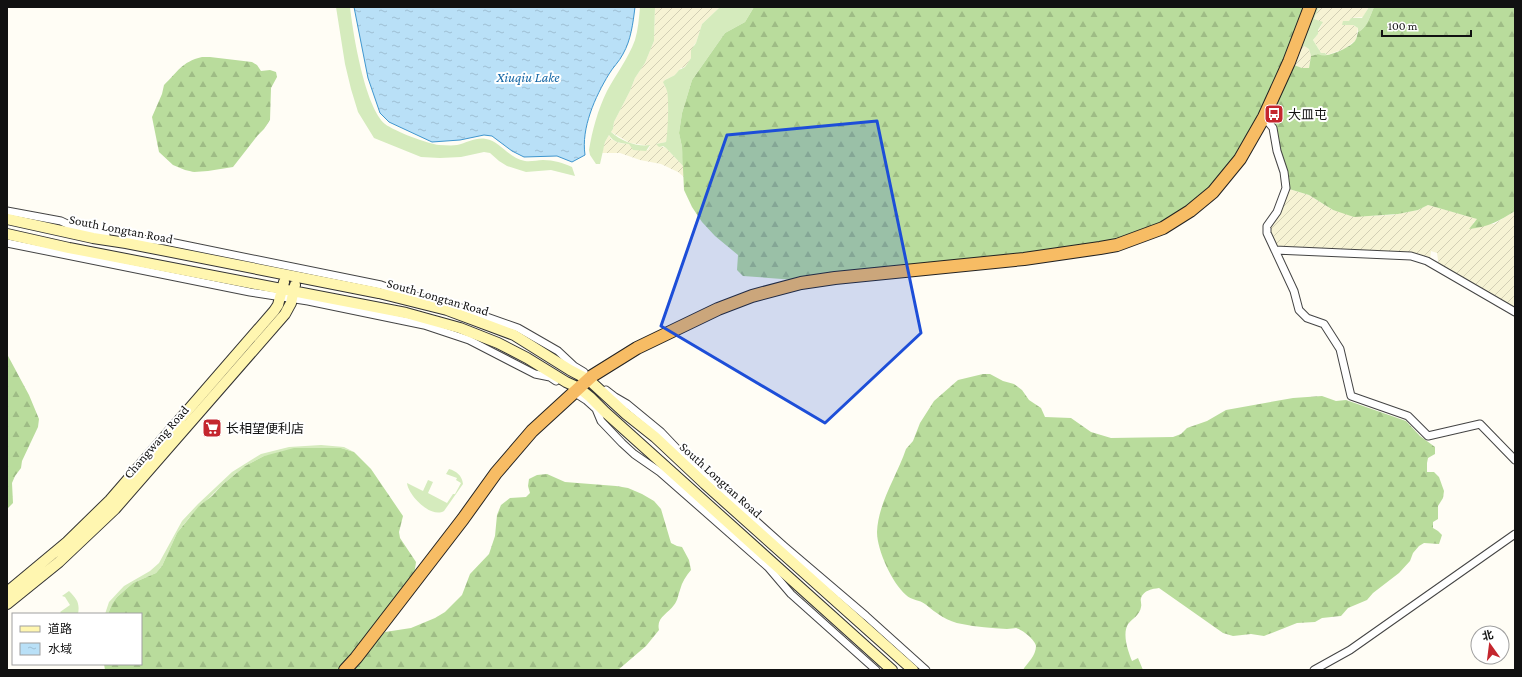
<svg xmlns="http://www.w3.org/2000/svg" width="1522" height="677" font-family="'Crimson Pro','Noto Sans SC',serif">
  <defs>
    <pattern id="farmland-furrows" width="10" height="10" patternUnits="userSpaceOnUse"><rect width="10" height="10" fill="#f6f3d4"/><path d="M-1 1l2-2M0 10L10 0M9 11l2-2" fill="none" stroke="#d2cfb5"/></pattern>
    <pattern id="forest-firs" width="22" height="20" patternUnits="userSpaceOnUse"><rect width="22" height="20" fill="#b9dc9c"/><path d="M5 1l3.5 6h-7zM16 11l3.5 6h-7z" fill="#9ebc85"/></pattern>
    <pattern id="water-ripples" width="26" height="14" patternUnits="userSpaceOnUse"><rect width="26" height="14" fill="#b9e0f7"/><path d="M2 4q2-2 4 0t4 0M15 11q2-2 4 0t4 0" fill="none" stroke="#9ebfd3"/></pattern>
  </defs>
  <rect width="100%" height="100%" fill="#fffdf5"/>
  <path fill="url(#farmland-furrows)" d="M655 7H720L702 24 696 43 694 45 691 58 685 67 681 68 675 75 665 80 664 85 667 88 668 95V135L666 142 656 144 666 148 684 167V177L678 172 661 164 640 160 620 153H602L605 142 609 135 611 139 619 143 629 144 648 150 650 146 630 143 611 132 613 129 614 122 630 91 635 78 645 63 654 41Z
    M1319 7H1369L1363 17 1351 18 1349 21 1348 24 1353 25 1358 28 1356 40 1344 49 1327 55 1325 53H1321L1313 40 1318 34V31L1322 24 1321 22 1314 19Z
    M1304 46 1309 49 1311 56 1309 68H1302L1295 66 1301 48Z
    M1289 189 1309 195 1333 210 1360 216 1392 215 1418 210 1428 205 1478 219 1473 223 1494 224 1515 211V311L1439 267 1437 253 1431 251 1430 261 1277 247 1269 231 1270 225 1279 214Z"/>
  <path fill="#d5ebbd" d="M336 7H350C353 34 365 107 385 124 394 131 428 144 439 145 445 145 451 146 457 145 467 143 476 137 486 139 500 141 508 158 525 161 531 162 537 160 543 160 554 160 563 163 572 167L575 176 551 170 526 172 507 166 499 161 490 153 484 152 461 157 440 158 421 157 374 138 358 112 351 89 345 64Z
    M640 7H655L654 41 645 63 635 78 630 91 614 122 613 129 611 132C621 141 637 147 650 145L646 151 633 150 629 144C620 143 614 143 609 135L605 142 600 164H596L590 155 589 150C592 131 598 109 607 91 616 74 628 59 635 40 638 30 639 18 640 7Z
    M720 7H754L745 22 725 33 692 80 682 113 679 133 682 147 684 167 666 148 663 146 659 147 656 144 666 142C668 134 669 98 667 91 666 87 664 85 663 82L665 80 675 75 679 70 685 67 691 58V50L696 43 702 24Z
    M1313 7H1319L1314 19 1323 22 1318 30V34L1313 40 1321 53H1325L1327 55 1320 56 1318 54 1311 56 1309 49 1304 46 1301 48 1294 66 1291 64Z
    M1369 7H1374C1370 16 1367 28 1358 32V28L1353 25H1342L1343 21H1349L1351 18H1362Z
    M321 445 344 447 354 452 341 448H325L264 456 245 466 222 485 189 518 177 533 162 566 156 573 133 583 117 597 112 604 108 614H105L109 602 124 586 150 571 159 563 182 521 198 504 232 472 261 454 289 447Z
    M449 469C456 471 462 475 463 484L444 511C431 519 408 495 407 483L423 491 428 480 433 482 428 493 447 503 453 494H455L461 483 456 480 457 478 446 474Z
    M69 591C77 599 80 603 78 614H62L60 612 70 605 65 597 62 596Z"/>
  <path fill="url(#forest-firs)" d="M754 7H1306L1263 110 1222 178 1174 217 1132 236 1089 246 795 280 743 276 737 270 738 255 715 236 702 222 692 207 684 190 682 147 679 133 682 113 692 80 725 33 745 22Z
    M1374 7H1515V211C1499 221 1489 227 1469 229L1477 219 1428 205 1418 210 1398 214 1354 217 1333 210 1309 195 1289 189 1273 122 1279 109 1274 107 1291 64 1302 68H1309L1311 56 1318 54C1326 59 1349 48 1355 41 1357 38 1357 35 1358 32 1367 28 1370 16 1374 7Z
    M202 57H210L252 62 257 65 261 71 270 70 276 72 277 77 271 88 270 120 264 129 258 135 233 167 208 171 194 172 185 170 173 165 159 152 152 117 162 94 164 85C178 72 181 62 202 57Z
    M7 354 29 395 39 419 38 427 22 461 21 468 15 476 12 483 13 503 7 509Z
    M983 374H990L1003 381 1014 384 1022 390 1029 400 1041 408 1045 417 1071 418 1091 432 1111 438 1173 437 1181 434 1187 428 1207 421 1226 410 1293 398 1322 396 1336 401 1346 400 1406 421 1420 436 1435 447V454L1428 458 1427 463V472H1434L1439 477 1444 491 1443 498 1438 506V519L1433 522V528L1438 531 1442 535 1439 544 1424 543 1419 546 1413 553 1410 561 1399 573 1373 593 1367 600 1348 608 1341 616 1322 618 1315 622 1297 623 1264 636 1251 634 1233 636 1223 633 1159 588C1152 589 1144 590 1141 598 1140 601 1142 604 1141 607 1140 615 1132 619 1128 624 1122 634 1128 651 1132 661L1138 658 1143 670H1023C1027 663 1036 656 1036 646 1035 640 1023 630 1016 628 1014 628 1010 629 1007 629 992 628 976 627 962 624 948 622 936 613 925 604 920 600 911 600 906 595 892 583 877 550 877 532 878 503 897 476 906 449L913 441 920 423 934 401 958 380Z
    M294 448H341L354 452 371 469 403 516 399 532 400 538 416 562 414 576 353 656 339 670H105L104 664H141V614H108L112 604 117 597 133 583 156 573 162 566 177 533 199 506 212 496 222 485 245 466 264 456Z
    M547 474 565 482 616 486 628 488 642 494 654 501 661 509 671 543 677 546 682 547 689 560 691 570C686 576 682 582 680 590 678 595 678 600 674 605 668 614 656 617 659 630L646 646 618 670H351L385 632 411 628 435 618 445 612 462 595 470 574 489 554 495 536 497 515 501 505 510 498 526 497 530 493 528 486 529 479 537 475Z"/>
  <path fill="url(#water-ripples)" stroke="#3f96cf" d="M354 7H635C633 23 631 40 623 54 619 62 613 67 609 74 595 97 581 128 585 155L572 162 557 156 524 157 512 151 492 136 484 135 460 140 432 142 389 122 380 113 368 78Z"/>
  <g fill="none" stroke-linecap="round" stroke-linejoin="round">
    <g stroke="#444" stroke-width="9">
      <path id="minor" d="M1264 117 1273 128 1277 151 1284 172 1286 188 1277 212 1267 226V233L1294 291 1299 310 1307 318 1324 324 1340 349 1351 396 1408 416 1428 436 1480 424 1515 460
        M7 211 61 221 82 231 106 235
        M124 238 165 241 381 285 406 294 450 304 518 328 558 351 574 366 584 372
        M7 243 250 292 308 301 424 325 469 340 535 374 550 377 556 381
        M1275 250 1411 256 1427 261 1515 312
        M606 390 615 397 627 404 661 432 681 453 719 488 784 546 866 616 926 670
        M572 391 586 400 596 409 601 421 622 443 634 454 660 472 768 567 791 594 876 670
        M1314 670 1350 650 1515 534"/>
    </g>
    <g stroke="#333" stroke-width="12">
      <path id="secondary" d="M7 219 93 238 126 243 379 293 447 310 514 335 570 370 589 380 626 414 655 437 705 484 913 670
        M7 234 69 248 406 313 460 328 498 343 527 358 566 382 579 388 590 397 605 412 892 670
        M7 592 67 542 110 500 274 311 278 305 284 282
        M7 604 59 562 115 509 285 314 291 303 295 285"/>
    </g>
    <g stroke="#222" stroke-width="14">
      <path id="trunk" d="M345 670 356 658 463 519 496 473 532 431 592 376 637 348 718 309 752 296 801 283 835 278 1024 259 1100 248 1117 245 1163 228 1190 211 1213 192 1240 159 1264 117 1289 62 1310 7"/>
    </g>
    <use href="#minor" stroke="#fff" stroke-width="7"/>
    <use href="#secondary" stroke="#fff6b0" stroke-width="10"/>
    <use href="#trunk" stroke="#f7bc64" stroke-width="12"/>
  </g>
  <path fill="#1d4ed8" fill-opacity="0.2" stroke="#1d4ed8" stroke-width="3" stroke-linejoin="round" d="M877 121 921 333 825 423 661 326 727 135Z"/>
  <defs>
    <g id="bus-square" transform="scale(1)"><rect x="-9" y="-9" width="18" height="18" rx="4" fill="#c4262e" stroke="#fff"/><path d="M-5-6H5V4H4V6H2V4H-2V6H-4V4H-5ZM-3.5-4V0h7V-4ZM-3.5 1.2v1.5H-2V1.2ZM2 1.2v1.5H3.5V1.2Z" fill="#fff"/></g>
    <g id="supermarket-square" transform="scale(1)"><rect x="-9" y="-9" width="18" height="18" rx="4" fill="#c4262e" stroke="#fff"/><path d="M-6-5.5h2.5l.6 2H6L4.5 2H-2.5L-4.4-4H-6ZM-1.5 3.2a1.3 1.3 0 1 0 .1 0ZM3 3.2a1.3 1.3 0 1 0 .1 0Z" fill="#fff"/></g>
  </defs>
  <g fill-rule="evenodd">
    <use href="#bus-square" x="1274" y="114"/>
    <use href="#supermarket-square" x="212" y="428"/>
  </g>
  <g text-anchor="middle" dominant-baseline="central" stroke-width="4" stroke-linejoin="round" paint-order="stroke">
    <g font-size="13" fill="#111" stroke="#fff" text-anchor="start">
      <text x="1288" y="114">大皿屯</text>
      <text x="226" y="428">长相望便利店</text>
    </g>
    <g font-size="13" fill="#111" stroke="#fff">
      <text transform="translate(121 229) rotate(11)">South Longtan Road</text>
      <text transform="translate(438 297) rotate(16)">South Longtan Road</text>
      <text transform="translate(156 442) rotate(-49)">Changwang Road</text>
      <text transform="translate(721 480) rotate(42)">South Longtan Road</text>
    </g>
    <g font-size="14" font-style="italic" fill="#1768a6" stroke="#fff">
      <text x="528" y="77">Xiuqiu Lake</text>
    </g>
  </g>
  <rect width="1522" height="677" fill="none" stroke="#111111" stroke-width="16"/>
  <rect x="12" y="613" width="130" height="52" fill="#ffffff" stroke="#a0a0a0"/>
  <rect x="20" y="626" width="20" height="6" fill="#fff6b0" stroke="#a0a0a0"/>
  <text x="48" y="633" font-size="12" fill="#111111">道路</text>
  <rect x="20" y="643" width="20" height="12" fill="url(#water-ripples)" stroke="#a0a0a0"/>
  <text x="48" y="653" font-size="12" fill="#111111">水域</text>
  <g transform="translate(1490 645) rotate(346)"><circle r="19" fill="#ffffff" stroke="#a0a0a0"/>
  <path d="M0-3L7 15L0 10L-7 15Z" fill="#c4262e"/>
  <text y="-6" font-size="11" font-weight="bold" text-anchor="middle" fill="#111111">北</text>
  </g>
  <path d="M1382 30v6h89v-6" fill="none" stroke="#111111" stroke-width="2"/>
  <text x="1388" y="30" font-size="12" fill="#111111" stroke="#ffffff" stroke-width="3" paint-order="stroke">100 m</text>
</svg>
